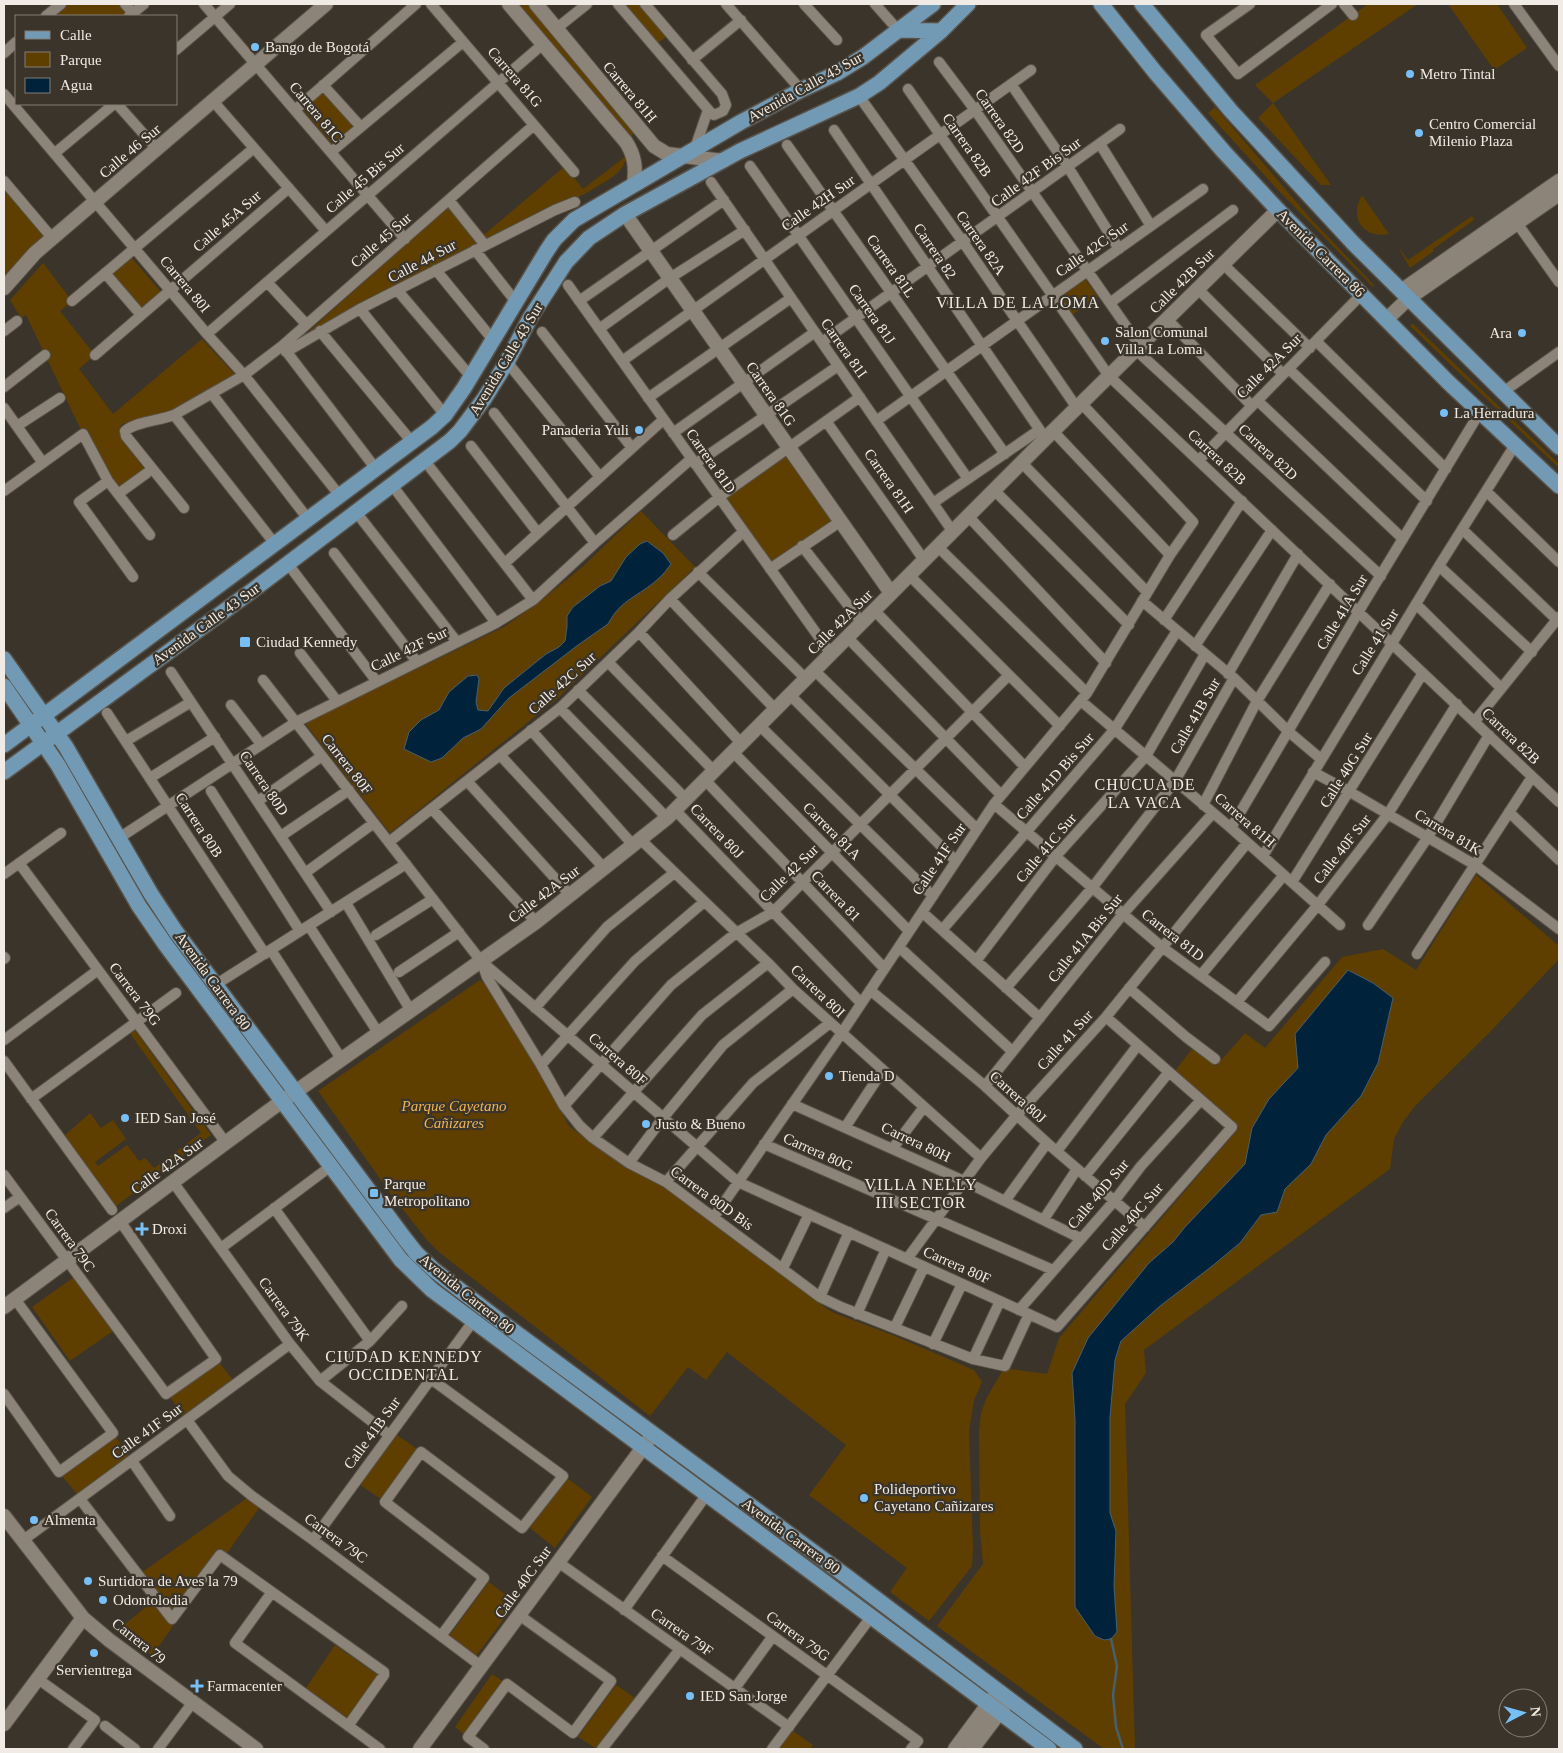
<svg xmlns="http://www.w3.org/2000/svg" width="1563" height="1753" font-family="Georgia,serif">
  <rect width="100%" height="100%" fill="#3b342a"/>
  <path fill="#5e3f00" d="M66 4H119L127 13 123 16H52Z
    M515 4H527L636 132 629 138Z
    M624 4H640L667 36 658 43Z
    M1368 4H1418L1273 103 1331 185H1321L1258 118 1273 103 1255 85Z
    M1448 4H1497L1527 48 1494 70Z
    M324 90 355 127 333 145 302 108Z
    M1215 107 1311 219 1374 285 1373 287 1277 189 1208 113Z
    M626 156C625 174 603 182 590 191L286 352 452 203 479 239 565 166 583 189Z
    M4 190 44 237 16 263 4 278Z
    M1362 195 1389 234C1362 239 1349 217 1362 195Z
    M1472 216 1474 220 1433 249 1434 251 1410 268 1397 245 1408 260Z
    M131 257 161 292 139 311 109 275Z
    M43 263 72 301 60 311 95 355 79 369 113 414 202 339 235 375 164 415 122 424 119 429 120 435 147 473 123 491 110 479 87 431 83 434 26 315 21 318 10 300Z
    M1085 279 1098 297 1072 315 1060 297Z
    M1412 323 1559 464V468L1410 326Z
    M787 455 832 522 771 564 725 497Z
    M641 511 695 567 558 698 390 833 305 723 504 627 543 599 581 568Z
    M1476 875 1559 946V959L1491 1031 1415 1106 1403 1122 1394 1139 1390 1169 1144 1350 1146 1373 1125 1404 1135 1749H1104L937 1626 983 1564 980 1531 979 1432 981 1413 987 1397 1004 1368 1047 1374 1059 1338 1239 1128 1174 1072 1192 1049 1216 1066 1245 1033 1265 1048 1342 957 1383 949 1416 970Z
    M480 980 490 989 532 1052 568 1125 588 1141 678 1194 824 1307 834 1313 890 1334 974 1370 982 1382 974 1400 969 1431 973 1548 972 1566 929 1621 890 1592 907 1568 809 1495 846 1445 727 1352 706 1380 688 1367 650 1416 440 1253 427 1240 393 1197 318 1091Z
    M134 1029 211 1135 116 1206 64 1136 90 1113 101 1128 113 1120 126 1139 95 1162 98 1166 127 1145 139 1161 145 1158 154 1168 201 1133 129 1032Z
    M74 1277 113 1331 70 1361 32 1307Z
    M219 1362 233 1380 183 1416 170 1397Z
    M397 1435 417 1449 381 1499 360 1485Z
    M115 1436 130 1458 78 1495 61 1475Z
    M567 1478 592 1497 555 1548 530 1528Z
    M247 1498 259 1508 227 1553 221 1550 168 1620 173 1626 152 1656 118 1630 159 1596 141 1573Z
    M489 1582 516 1603 476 1656 449 1636Z
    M335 1645 380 1677 350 1720 306 1688Z
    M492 1674 504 1682 466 1736 455 1727Z
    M616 1685 635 1698 597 1749 578 1737Z
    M792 1730 813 1745 810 1749H777Z"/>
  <path fill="#00233b" stroke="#485f6e" d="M647 541 663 553 671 564C667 569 663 575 658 579 638 597 621 599 608 624L578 645 509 698 481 729 463 738 442 758 431 762 404 749 409 732 421 720 439 710 449 692 468 676 477 675 479 679 476 702 478 710 488 711 504 688 546 654 559 647 565 641 567 627V616L573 607 600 586 611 581 626 557 640 544Z
    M1348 970 1373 983 1393 998 1378 1063 1361 1096 1326 1135 1311 1164 1285 1189 1277 1212 1261 1215 1240 1243 1211 1267 1160 1306 1121 1341 1115 1360 1110 1417V1513L1116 1531 1114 1586 1117 1632 1111 1639 1104 1640 1095 1636 1075 1607V1420L1072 1373 1088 1338 1149 1263 1173 1242 1185 1227 1245 1164 1252 1128 1269 1099 1298 1068 1295 1034Z"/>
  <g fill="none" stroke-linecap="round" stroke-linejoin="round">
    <path stroke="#485f6e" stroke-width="2.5" d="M1111 1639 1117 1666 1113 1695 1116 1727 1123 1749"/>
    <g stroke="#585249" stroke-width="12">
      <path id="street" d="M125 4 133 13
        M204 4 405 239
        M431 4 574 172
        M618 4 711 113 714 115 723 111 726 105 722 94 645 4
        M726 4 801 90
        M804 4 837 40
        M875 4 898 30
        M1250 4 1206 35 1238 74 1332 4
        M1344 4 1353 15
        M1514 4 1559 66
        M46 16 61 4
        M129 16 144 4
        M557 28 587 4
        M176 50 230 4
        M4 53 16 42
        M692 60 741 20
        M939 62 975 110 1140 346
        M1011 84 1068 167 1119 249
        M323 85 361 127
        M908 89 1109 376 1559 802
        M4 94 207 334 244 375 340 496
        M859 96 963 242 1077 408
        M213 101 326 231
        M117 104 157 149
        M295 110 416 4
        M834 130 1046 439
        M1100 144 1151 226
        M787 145 1005 454
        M695 148 708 110
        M331 152 463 42
        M55 153 114 104
        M750 166 968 479
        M4 181 53 239
        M711 182 953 532
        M449 200 485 245
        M1517 223 1559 282
        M475 250 516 302
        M1223 264 1310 348
        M436 270 493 340
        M105 273 141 315
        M267 282 306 324
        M568 285 831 654
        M1198 289 1283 374
        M398 291 471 377
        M72 301 254 148
        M579 301 724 200
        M1110 303 1233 210
        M360 309 445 415
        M1167 319 1252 406
        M599 329 670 278 745 230
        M4 331 17 321
        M320 331 412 442
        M542 332 632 448
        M207 334 543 44
        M1316 341 1446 469
        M822 342 1120 129
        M283 347 376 469
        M1136 350 1381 576
        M286 352 360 309 555 210 575 202
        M95 355 289 188
        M622 361 1031 70
        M507 362 600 477
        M1289 369 1427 501
        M4 387 45 355
        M1503 392 1559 352
        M212 394 308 519
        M648 398 791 298
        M1258 401 1403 539
        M4 408 43 463
        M494 413 595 543
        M174 415 275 544
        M826 421 924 560
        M876 421 1203 189
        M17 426 60 398
        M1053 431 1170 555
        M673 433 815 332
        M471 446 538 533
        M1199 460 1362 294
        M425 461 533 600
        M1022 463 1147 592
        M695 464 838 366
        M108 481 79 502 133 577
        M392 485 496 623
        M994 490 1129 625
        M4 491 83 434 108 481 150 535
        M1486 491 1559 562
        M118 494 147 473
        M933 503 1039 430
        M184 508 126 436 125 431C137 421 159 421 174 415L244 375 282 346 534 125
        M356 512 457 642
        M968 516 1106 663
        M1462 529 1557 620
        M673 535 722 495 860 397
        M802 546 862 623
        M938 547 1087 693
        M334 553 417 662
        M505 563 663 420
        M288 564 377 682
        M1439 566 1532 652
        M770 569 841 521
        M698 572 806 679
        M909 575 1060 726
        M670 599 775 709
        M1142 601 1234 678 1289 732 1321 759
        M1416 604 1501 688
        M874 610 1025 767
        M1164 620 1242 501
        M639 632 741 743
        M847 637 1001 795
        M1195 646 1272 530
        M300 653 337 701
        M608 662 714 771
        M814 670 977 829
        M171 672 331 912
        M1228 674 1298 554
        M263 680 481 961 738 1182 1057 1327 1232 1127 1106 1017
        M578 690 686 799
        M790 695 956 861
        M1081 701 1231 828 1340 925
        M231 705 261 744
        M560 708 667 818
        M107 713 265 954
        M1475 721 1559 617
        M759 725 933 896
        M531 730 633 845
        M126 741 191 702
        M733 752 909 931
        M500 755 604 868
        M1313 772 1350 792 1475 865 1559 929
        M150 778 215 737
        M705 780 884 968
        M467 781 571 896
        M211 791 300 931
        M258 801 322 756
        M994 804 1162 947 1269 1026 1325 962
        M1203 805 1257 701 1330 584
        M432 809 536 922
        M675 810 861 1003
        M1509 812 1559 860
        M1231 828 1365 601 1480 412
        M281 836 349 790
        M119 838 296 722 496 623 533 600 595 543 691 459
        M640 839 768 963 793 989 981 1158
        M389 842 560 708 639 632 670 599 743 532
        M1263 856 1439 566 1515 445
        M19 863 226 1143
        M305 873 374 823
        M4 874 61 833
        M1292 882 1423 673
        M346 903 411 1011
        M922 912 1040 1018
        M1368 925 1428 837 1489 735
        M309 926 379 1034
        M942 930 1114 730 1177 631
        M376 935 433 899
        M899 947 1012 1051
        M271 950 342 1060
        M1417 954 1532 777
        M4 957 5 958 4 959
        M976 961 1056 856 1146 756 1205 654
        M482 963 487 977 541 1065 564 1106 580 1126 593 1138 629 1163 666 1182 820 1297 841 1307 973 1359 1005 1366 1029 1314
        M399 972 459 932
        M1201 975 1284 875
        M215 985 406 864
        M1006 988 1092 888 1175 781 1234 678
        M1129 988 1186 1037 1215 1059
        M870 990 985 1086 1047 1143 1145 1227
        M1237 1002 1317 906 1388 814 1457 704
        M535 1008 607 927 674 873
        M4 1040 98 970
        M4 1061 112 1210
        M541 1065 635 961 704 902
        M985 1086 1123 914 1213 813
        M31 1099 176 993
        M792 1104 964 1181 1080 1238
        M564 1106 671 985 736 933 773 912 1009 675
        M846 1126 883 1070
        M593 1138 702 1015 768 963
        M764 1144 1053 1270
        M893 1148 924 1107
        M1057 1151 1138 1045
        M629 1163 663 1118 723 1045 793 989
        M4 1175 166 1394 216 1359 120 1221
        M1085 1176 1169 1072
        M173 1182 290 1344 320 1381 389 1435
        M666 1182 753 1083 830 1023
        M1005 1201 1047 1143
        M4 1208 20 1197
        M274 1208 370 1341
        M714 1217 841 1034 994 804 1087 693 1170 555 1193 522 1081 403
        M1044 1219 1077 1169
        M221 1248 331 1166
        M907 1259 981 1158 1016 1116 1106 1017 1247 843
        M783 1268 809 1214
        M820 1297 849 1232
        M1019 1310 1115 1200 1141 1166 1201 1100
        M857 1314 886 1249
        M895 1327 924 1267
        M933 1344 962 1284
        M973 1359 1000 1301
        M431 1379 563 1476 522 1528 421 1452 385 1502 484 1578 441 1636
        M320 1381 370 1341 402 1306
        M4 1394 59 1472 113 1433 15 1299
        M187 1420 228 1476 252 1496 313 1540 481 1666
        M132 1461 170 1516
        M80 1499 172 1619 220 1555 384 1672V1675L348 1726
        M313 1540 474 1320
        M22 1541 290 1344
        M662 1556 918 1741 911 1749
        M558 1562 789 1727
        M272 1592 235 1643 380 1749
        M624 1610 707 1494
        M38 1679 95 1720 73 1749
        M735 1688 773 1636
        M105 1726 135 1749
        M158 1749 193 1702
        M484 1749 468 1737 507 1684 573 1733 611 1681 519 1615
        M602 1749 680 1649
        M772 1749 871 1617"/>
    </g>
    <g stroke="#585249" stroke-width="16">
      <path id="secondary" d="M509 4 626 142C635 156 636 168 634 184
        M536 4 654 146 667 154 723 161
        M625 214 891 593
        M4 288 35 253 326 4
        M1401 291 1559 181
        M1387 319 1409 298 1559 194
        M4 1307 274 1107 536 922 667 818 1053 431 1278 210
        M4 1516 83 1618 109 1640 256 1749
        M4 1724 83 1618
        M420 1749 650 1438
        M955 1749 998 1691
        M972 1749 1009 1700"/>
    </g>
    <g stroke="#585249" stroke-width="18">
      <path id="primary" d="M1101 4 1155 72 1224 152 1278 210 1448 382 1559 486
        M1142 4 1231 111 1353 243 1559 447
        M898 30 941 31
        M4 659 66 747 151 894 176 932 405 1239 416 1253 434 1270 504 1324 846 1576 1075 1749
        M4 686 58 765 139 906 165 944 401 1260 432 1290 1049 1749
        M4 745 432 427 445 415 464 388 546 252 554 240 574 220 741 122 801 90 837 73 863 57 933 4
        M4 772 253 590 450 441 460 431 484 399 507 362 530 318 566 262 589 238 625 214 740 151 859 96 879 83 941 31 968 4"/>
    </g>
    <use href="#street" stroke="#8c8478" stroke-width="10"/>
    <use href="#secondary" stroke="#8c8478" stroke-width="14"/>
    <use href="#primary" stroke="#729ab5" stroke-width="15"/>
  </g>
  <g fill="#77bff7" stroke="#3b342a" stroke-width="2">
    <circle cx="255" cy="47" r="5"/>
    <circle cx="1410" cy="74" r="5"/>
    <circle cx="1419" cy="133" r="5"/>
    <circle cx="1522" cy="333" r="5"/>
    <circle cx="1105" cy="341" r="5"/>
    <circle cx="1444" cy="413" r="5"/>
    <circle cx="639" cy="430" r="5"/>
    <rect x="239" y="636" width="12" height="12" rx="2.5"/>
    <circle cx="829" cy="1076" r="5"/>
    <circle cx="125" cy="1118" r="5"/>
    <circle cx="646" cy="1124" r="5"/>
    <rect x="369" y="1188" width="10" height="10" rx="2.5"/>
    <path d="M139.5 1221.5h5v5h5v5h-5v5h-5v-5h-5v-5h5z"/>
    <circle cx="864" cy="1498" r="5"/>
    <circle cx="34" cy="1520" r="5"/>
    <circle cx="88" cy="1581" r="5"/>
    <circle cx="103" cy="1600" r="5"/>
    <circle cx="94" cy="1653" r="5"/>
    <path d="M194.5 1678.5h5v5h5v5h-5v5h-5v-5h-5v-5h5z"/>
    <circle cx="690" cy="1696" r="5"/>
  </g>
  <g text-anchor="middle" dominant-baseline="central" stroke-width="4.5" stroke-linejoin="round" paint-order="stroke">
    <g font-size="15" fill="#f0ebe4" stroke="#3b342a" text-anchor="start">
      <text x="265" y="47">Bango de Bogotá</text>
      <text x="1420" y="74">Metro Tintal</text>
      <text x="1429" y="124">Centro Comercial<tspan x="1429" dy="17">Milenio Plaza</tspan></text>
      <text x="1115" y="332">Salon Comunal<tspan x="1115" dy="17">Villa La Loma</tspan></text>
      <text x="1512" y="333" text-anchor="end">Ara</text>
      <text x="1454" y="413">La Herradura</text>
      <text x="629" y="430" text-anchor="end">Panaderia Yuli</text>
      <text x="256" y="642">Ciudad Kennedy</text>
      <text x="839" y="1076">Tienda D</text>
      <text x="135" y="1118">IED San José</text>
      <text x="656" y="1124">Justo &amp; Bueno</text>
      <text x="384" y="1184">Parque<tspan x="384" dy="17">Metropolitano</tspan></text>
      <text x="152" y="1229">Droxi</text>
      <text x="874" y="1489">Polideportivo<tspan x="874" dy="17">Cayetano Cañizares</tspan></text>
      <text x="44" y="1520">Almenta</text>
      <text x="98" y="1581">Surtidora de Aves la 79</text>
      <text x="113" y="1600">Odontolodia</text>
      <text x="94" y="1670" text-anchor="middle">Servientrega</text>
      <text x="207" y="1686">Farmacenter</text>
      <text x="700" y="1696">IED San Jorge</text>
    </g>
    <g font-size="15" fill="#f0ebe4" stroke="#3b342a">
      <text transform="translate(515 77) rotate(49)">Carrera 81G</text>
      <text transform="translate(805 87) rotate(-29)">Avenida Calle 43 Sur</text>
      <text transform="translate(630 92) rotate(50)">Carrera 81H</text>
      <text transform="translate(316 112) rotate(50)">Carrera 81C</text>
      <text transform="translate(1000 121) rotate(55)">Carrera 82D</text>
      <text transform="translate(967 145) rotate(55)">Carrera 82B</text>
      <text transform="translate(130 151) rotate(-40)">Calle 46 Sur</text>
      <text transform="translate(1036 172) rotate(-36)">Calle 42F Bis Sur</text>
      <text transform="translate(365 178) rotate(-41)">Calle 45 Bis Sur</text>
      <text transform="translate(818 203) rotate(-35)">Calle 42H Sur</text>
      <text transform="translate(227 221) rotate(-41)">Calle 45A Sur</text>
      <text transform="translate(381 240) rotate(-41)">Calle 45 Sur</text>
      <text transform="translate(981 243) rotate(55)">Carrera 82A</text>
      <text transform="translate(1092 249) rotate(-35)">Calle 42C Sur</text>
      <text transform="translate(935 251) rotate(56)">Carrera 82</text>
      <text transform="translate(1321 253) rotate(45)">Avenida Carrera 86</text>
      <text transform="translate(422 261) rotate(-28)">Calle 44 Sur</text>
      <text transform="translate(891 266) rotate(55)">Carrera 81L</text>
      <text transform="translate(1182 281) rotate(-45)">Calle 42B Sur</text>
      <text transform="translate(185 284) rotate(50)">Carrera 80I</text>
      <text transform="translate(872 314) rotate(55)">Carrera 81J</text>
      <text transform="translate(844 348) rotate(55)">Carrera 81I</text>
      <text transform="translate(506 359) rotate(-59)">Avenida Calle 43 Sur</text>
      <text transform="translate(1269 366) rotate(-45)">Calle 42A Sur</text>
      <text transform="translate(771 394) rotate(55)">Carrera 81G</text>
      <text transform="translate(1268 452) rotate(43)">Carrera 82D</text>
      <text transform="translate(1217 457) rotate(43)">Carrera 82B</text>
      <text transform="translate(711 461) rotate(55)">Carrera 81D</text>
      <text transform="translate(889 481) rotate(55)">Carrera 81H</text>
      <text transform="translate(1342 612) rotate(-59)">Calle 41A Sur</text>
      <text transform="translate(840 622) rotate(-45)">Calle 42A Sur</text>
      <text transform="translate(206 624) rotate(-36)">Avenida Calle 43 Sur</text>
      <text transform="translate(1375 642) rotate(-58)">Calle 41 Sur</text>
      <text transform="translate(409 649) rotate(-26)">Calle 42F Sur</text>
      <text transform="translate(562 683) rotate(-42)">Calle 42C Sur</text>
      <text transform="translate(1195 716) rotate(-60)">Calle 41B Sur</text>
      <text transform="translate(1511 736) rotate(44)">Carrera 82B</text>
      <text transform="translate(347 764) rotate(52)">Carrera 80F</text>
      <text transform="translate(1346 770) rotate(-58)">Calle 40G Sur</text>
      <text transform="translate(1055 776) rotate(-49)">Calle 41D Bis Sur</text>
      <text transform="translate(264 783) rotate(56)">Carrera 80D</text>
      <text transform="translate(1245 820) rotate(41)">Carrera 81H</text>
      <text transform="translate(199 825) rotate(57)">Carrera 80B</text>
      <text transform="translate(717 831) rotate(46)">Carrera 80J</text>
      <text transform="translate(832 831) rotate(45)">Carrera 81A</text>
      <text transform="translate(1448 832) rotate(31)">Carrera 81K</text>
      <text transform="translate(1046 848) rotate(-50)">Calle 41C Sur</text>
      <text transform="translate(1342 849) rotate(-52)">Calle 40F Sur</text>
      <text transform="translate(939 859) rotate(-56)">Calle 41F Sur</text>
      <text transform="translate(789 873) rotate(-44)">Calle 42 Sur</text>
      <text transform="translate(544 894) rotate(-37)">Calle 42A Sur</text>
      <text transform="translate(836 896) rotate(46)">Carrera 81</text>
      <text transform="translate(1173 935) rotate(38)">Carrera 81D</text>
      <text transform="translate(1085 938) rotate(-51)">Calle 41A Bis Sur</text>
      <text transform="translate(213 981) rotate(54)">Avenida Carrera 80</text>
      <text transform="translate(818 991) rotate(44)">Carrera 80I</text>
      <text transform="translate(135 994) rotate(53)">Carrera 79G</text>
      <text transform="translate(1065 1040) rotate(-48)">Calle 41 Sur</text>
      <text transform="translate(618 1059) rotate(41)">Carrera 80F</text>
      <text transform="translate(1018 1097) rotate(42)">Carrera 80J</text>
      <text transform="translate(916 1142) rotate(25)">Carrera 80H</text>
      <text transform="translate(818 1152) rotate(24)">Carrera 80G</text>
      <text transform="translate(167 1166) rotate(-36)">Calle 42A Sur</text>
      <text transform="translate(1098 1194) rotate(-50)">Calle 40D Sur</text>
      <text transform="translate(712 1198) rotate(36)">Carrera 80D Bis</text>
      <text transform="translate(1132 1217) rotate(-49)">Calle 40C Sur</text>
      <text transform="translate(70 1240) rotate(54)">Carrera 79C</text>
      <text transform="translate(957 1265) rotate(24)">Carrera 80F</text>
      <text transform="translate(467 1294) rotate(39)">Avenida Carrera 80</text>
      <text transform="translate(284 1309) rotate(54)">Carrera 79K</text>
      <text transform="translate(147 1431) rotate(-36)">Calle 41F Sur</text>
      <text transform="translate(372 1433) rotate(-54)">Calle 41B Sur</text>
      <text transform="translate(791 1536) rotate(36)">Avenida Carrera 80</text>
      <text transform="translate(336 1538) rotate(36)">Carrera 79C</text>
      <text transform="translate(523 1582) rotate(-54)">Calle 40C Sur</text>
      <text transform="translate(682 1632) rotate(35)">Carrera 79F</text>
      <text transform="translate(798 1636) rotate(36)">Carrera 79G</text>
      <text transform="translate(139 1641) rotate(38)">Carrera 79</text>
    </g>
    <g font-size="15" font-style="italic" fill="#efb555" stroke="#3b342a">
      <text x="454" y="1106">Parque Cayetano<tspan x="454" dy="17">Cañizares</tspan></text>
    </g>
    <g font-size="16" letter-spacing="1" fill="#f0ebe4" stroke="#3b342a">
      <text x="1018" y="302">VILLA DE LA LOMA</text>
      <text x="1145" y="784">CHUCUA DE<tspan x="1145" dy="18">LA VACA</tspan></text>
      <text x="921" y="1184">VILLA NELLY<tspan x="921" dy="18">III SECTOR</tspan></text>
      <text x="404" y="1356">CIUDAD KENNEDY<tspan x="404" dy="18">OCCIDENTAL</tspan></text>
    </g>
  </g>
  <rect width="1563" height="1753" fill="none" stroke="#f0ebe4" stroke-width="10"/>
  <rect x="15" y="15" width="162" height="90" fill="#3b342a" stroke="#837d74"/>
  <rect x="25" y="31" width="25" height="8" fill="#729ab5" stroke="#837d74"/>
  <text x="60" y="40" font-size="15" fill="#f0ebe4">Calle</text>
  <rect x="25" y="52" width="25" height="15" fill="#5e3f00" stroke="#837d74"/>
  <text x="60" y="65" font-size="15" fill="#f0ebe4">Parque</text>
  <rect x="25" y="78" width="25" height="15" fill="#00233b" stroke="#837d74"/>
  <text x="60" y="90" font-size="15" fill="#f0ebe4">Agua</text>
  <g transform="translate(1523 1713) rotate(84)"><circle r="24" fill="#3b342a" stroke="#837d74"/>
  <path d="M0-4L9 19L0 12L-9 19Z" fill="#77bff7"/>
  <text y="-8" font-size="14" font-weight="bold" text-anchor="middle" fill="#f0ebe4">N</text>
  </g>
</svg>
